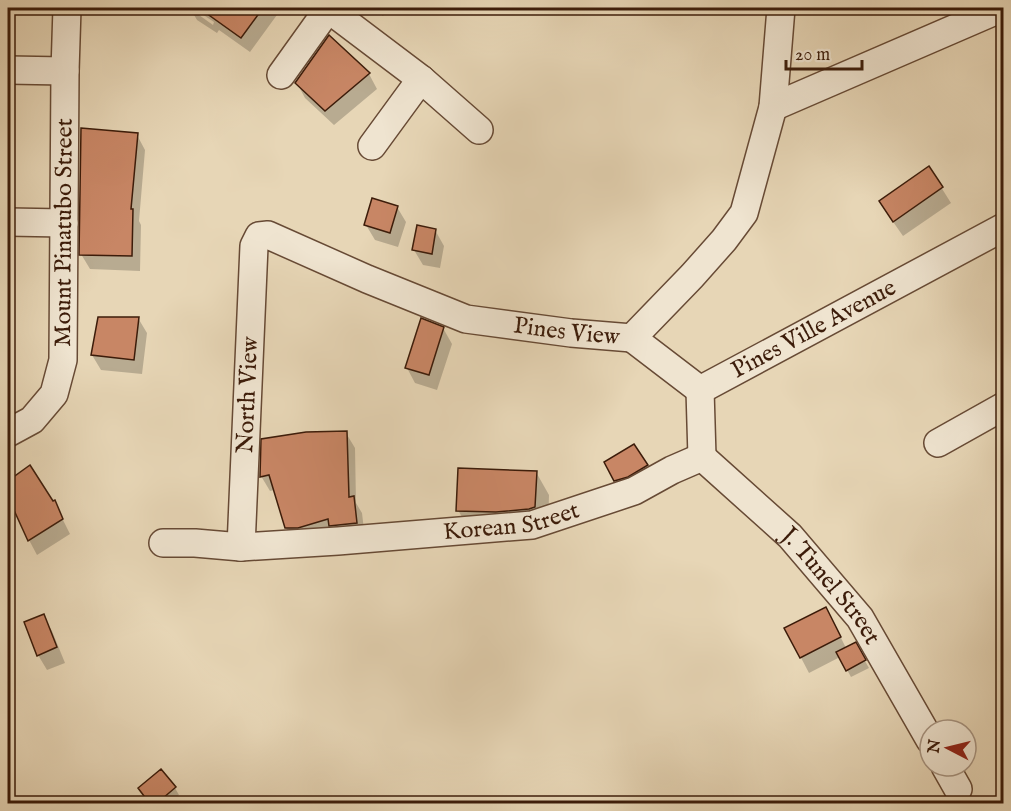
<svg xmlns="http://www.w3.org/2000/svg" width="1011" height="811" font-family="'IM FELL English',serif">
  <rect width="100%" height="100%" fill="#e7d6b6"/>
  <filter id="stains"><feTurbulence type="fractalNoise" baseFrequency=".00333" numOctaves="4"/><feColorMatrix values="0 0 0 0 .2 0 0 0 0 .09 0 0 0 0 .02 0 0 0 .5 -.17"/></filter>
  <radialGradient id="worn" r=".72"><stop offset=".6" stop-color="#630" stop-opacity="0"/><stop offset="1" stop-color="#630" stop-opacity=".3"/></radialGradient>
  <path fill="#0003" fill-rule="evenodd" d="M190 8H282L250 52 219 30 217 33 197 20ZM199 12 214 22 213 25 199 15Z
    M373 8H389L383 16Z
    M369 74 377 89 334 125 305 98 297 83Z
    M137 135 145 150 139 221 141 225 140 271 90 269 81 254Z
    M929 168 951 203 903 236 889 216Z
    M397 207 406 222 398 247 375 240 366 225Z
    M435 230 444 246 440 268 423 265 414 250Z
    M138 318 147 333 142 374 101 370 92 355Z
    M443 328 452 344 437 390 415 383 407 368Z
    M346 433 355 448 356 503 362 513 365 538 295 543 286 528 275 490 270 491 261 476Z
    M634 446 655 481 624 496 615 480Z
    M30 467 52 503 54 502 70 534 37 555 29 540 8 494V483Z
    M536 472 549 495 548 530 471 533 458 510Z
    M43 616 52 631 65 663 47 670 38 655Z
    M834 624 846 648 855 644 869 668 851 677 840 657 809 673 786 629Z
    M175 788 179 795 168 804H150Z"/>
  <path fill="#c88665" stroke="#3c1c0a" stroke-width="1.5" d="M199 8H263L241 38Z
    M329 35 370 73 325 111 295 83Z
    M81 128 138 133 131 209H133L132 256 79 255Z
    M929 166 943 187 893 222 879 201Z
    M372 198 398 206 390 233 364 225Z
    M417 225 436 229 432 254 412 250Z
    M98 317H139L134 360 91 355Z
    M421 318 444 327 429 375 405 368Z
    M347 431 349 497 354 496 357 523 329 526 328 519 298 528H285L269 475 260 477 261 439 306 432Z
    M634 444 648 465 628 477 614 481 604 462Z
    M30 465 53 501 55 500 63 519 28 541 8 497V481Z
    M458 468 537 471 535 507 529 509 496 512 456 511Z
    M826 607 841 637 800 658 784 628Z
    M44 614 57 647 37 656 24 622Z
    M856 642 866 660 846 671 836 652Z
    M161 769 176 787 156 804H150L138 788Z"/>
  <g fill="none" stroke-linecap="round" stroke-linejoin="round">
    <g stroke="#674a35" stroke-width="30">
      <g id="street">
        <path d="M327 8 421 79 479 130"/>
        <path d="M8 70 65 71"/>
        <path d="M281 75 329 8"/>
        <path d="M773 107 1002 8"/>
        <path d="M372 146 421 79"/>
        <path d="M8 222 64 223"/>
        <path d="M632 338 700 390"/>
        <path id="s1" d="M700 390 1004 227"/>
        <path d="M700 390 702 457"/>
        <path id="s2" d="M8 433 32 420 54 394 63 360 65 71 67 8"/>
        <path d="M938 443 1004 406"/>
        <path id="s3" d="M702 457 790 536 860 618 930 740"/>
        <path id="s4" d="M163 543H195L241 547 338 541 532 525 634 491 672 470 702 457"/>
        <path id="s5" d="M241 547 254 246 259 236 268 235 367 279 466 319 571 333 632 338 692 276 724 240 744 213 773 107 781 8"/>
        <path d="M945 766 958 789"/>
      </g>
    </g>
    <use href="#street" stroke="#efe4d0" stroke-width="27"/>
  </g>
  <g text-anchor="middle" dominant-baseline="central" stroke-width="6" stroke-linejoin="round" paint-order="stroke">
    <g font-size="24" fill="#3c1c0a" stroke="#efe4d0">
      <text stroke="none"><textPath href="#s2" startOffset="224">Mount Pinatubo Street</textPath></text>
      <text stroke="none"><textPath href="#s1" startOffset="129">Pines Ville Avenue</textPath></text>
      <text stroke="none"><textPath href="#s5" startOffset="638">Pines View</textPath></text>
      <text stroke="none"><textPath href="#s5" startOffset="152">North View</textPath></text>
      <text stroke="none"><textPath href="#s4" startOffset="350">Korean Street</textPath></text>
      <text stroke="none"><textPath href="#s3" startOffset="183">J. Tunel Street</textPath></text>
    </g>
  </g>
  <rect width="1011" height="811" fill="none" stroke="#e7d6b6" stroke-width="30"/>
  <rect x="9" y="9" width="993" height="793" fill="none" stroke="#3c1c0a" stroke-width="3"/>
  <rect x="15" y="15" width="981" height="781" fill="none" stroke="#3c1c0a" stroke-width="1.5"/>
  <g transform="translate(948 748) rotate(277)"><circle r="28" fill="#efe4d0" stroke="#a79481" stroke-width="1.5"/>
  <path d="M0-4.5L10 22L0 15L-10 22Z" fill="#8f2418"/>
  <text y="-9" font-size="16" font-weight="bold" text-anchor="middle" fill="#3c1c0a">N</text>
  </g>
  <path d="M786 60v9h76v-9" fill="none" stroke="#3c1c0a" stroke-width="3"/>
  <text x="795" y="60" font-size="18" fill="#3c1c0a" stroke="#efe4d0" stroke-width="4.5" paint-order="stroke">20 m</text>
  <rect width="100%" height="100%" filter="url(#stains)"/>
  <rect width="100%" height="100%" fill="url(#worn)"/>
</svg>
